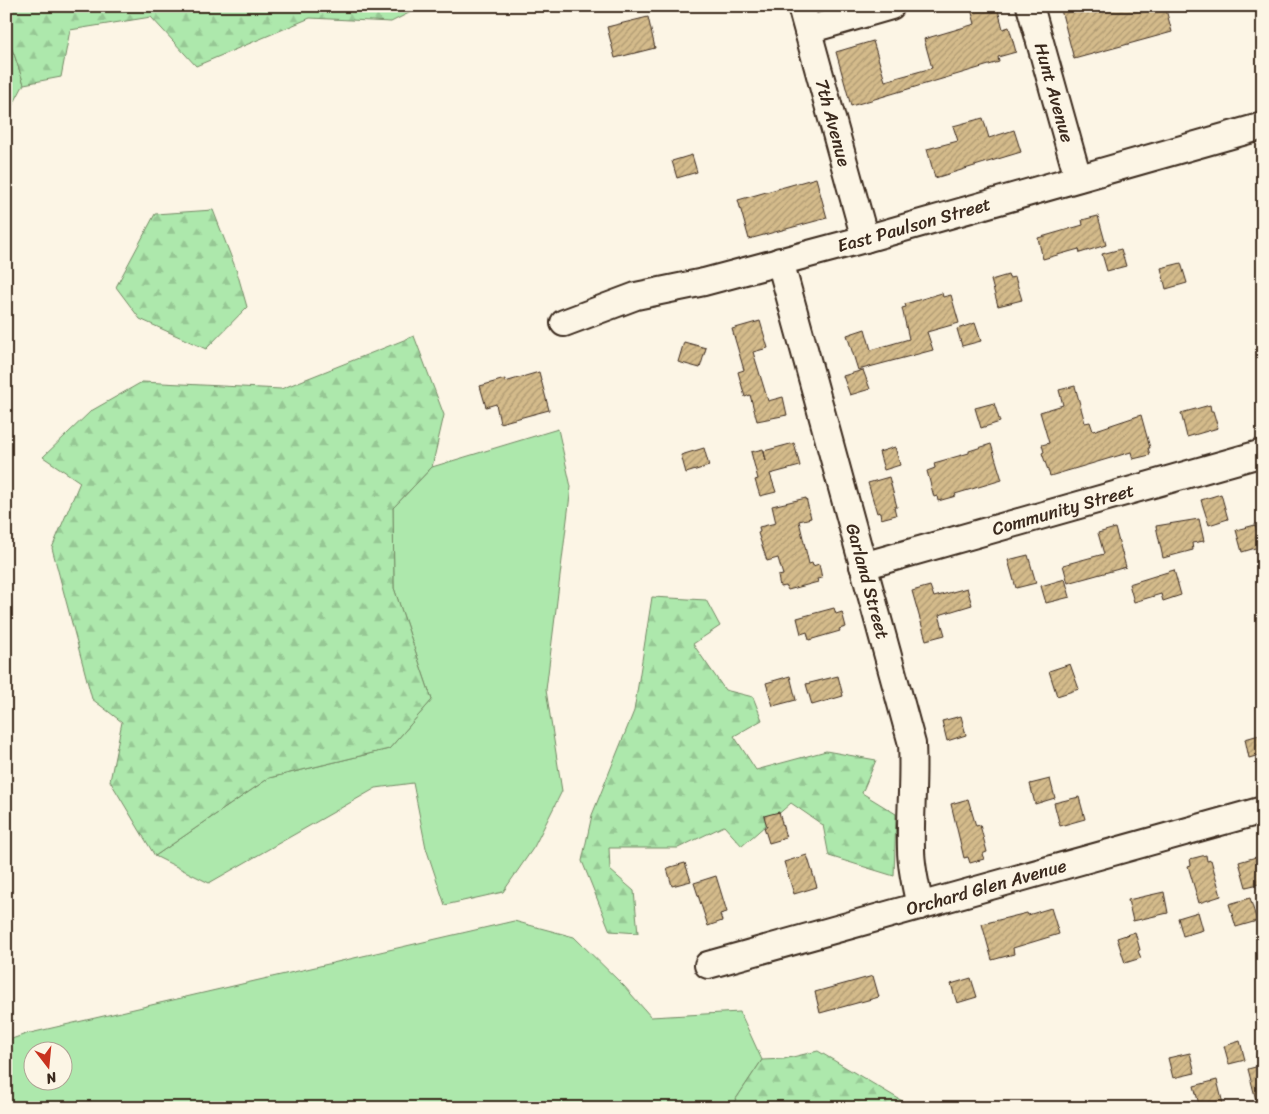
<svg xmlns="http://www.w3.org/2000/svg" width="1269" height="1114" font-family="Sriracha,sans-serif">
  <defs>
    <pattern id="forest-firs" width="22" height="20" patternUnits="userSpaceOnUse" patternTransform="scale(1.25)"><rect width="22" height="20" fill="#ade8ac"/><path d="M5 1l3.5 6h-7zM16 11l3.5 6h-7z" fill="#96c794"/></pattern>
    <pattern id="building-hatch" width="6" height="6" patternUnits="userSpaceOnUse" patternTransform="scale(1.25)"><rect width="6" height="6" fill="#d4bb8b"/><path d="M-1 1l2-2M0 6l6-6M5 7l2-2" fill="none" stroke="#ad9871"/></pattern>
  </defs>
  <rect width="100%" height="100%" fill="#fcf5e5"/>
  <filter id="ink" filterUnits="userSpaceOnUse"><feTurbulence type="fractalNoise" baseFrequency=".02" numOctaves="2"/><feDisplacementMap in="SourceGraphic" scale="10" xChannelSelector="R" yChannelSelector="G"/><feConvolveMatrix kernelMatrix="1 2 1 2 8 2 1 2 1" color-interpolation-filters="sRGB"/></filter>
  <g filter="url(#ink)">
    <path fill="#ade8ac" stroke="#748965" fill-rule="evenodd" d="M6 36 14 54 24 84 6 118Z
      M558 429 571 487 546 690 562 791 534 847 503 892 445 905 426 848 413 783 376 788 209 883 155 856 269 778 389 749 432 700 394 588 393 508 432 467Z
      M514 921 574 937 624 986 651 1017 740 1012 762 1060 730 1108H6V1041L26 1034ZM32 1052H62V1082H32Z"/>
    <path fill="url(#forest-firs)" stroke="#748965" d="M6 6H423L391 22 310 18 196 66 151 17 70 30 61 77 24 84 14 54 6 36Z
      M213 210 237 272 247 307 206 349 140 319 116 287 155 214Z
      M414 336 444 415 432 467 393 508 394 588 432 700 389 749 269 778 155 856 110 781 122 722 92 699 52 548 80 482 43 457 91 411 142 382 281 389Z
      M652 597 706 600 720 626 693 644 725 690 753 697 762 720 734 736 756 770 826 751 876 760 862 793 896 814 894 876 829 856 823 825 791 803 742 846 724 826 678 848H609L610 870 634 891 638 933 610 931 582 861 592 815 634 711Z
      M818 1051 914 1108H730L762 1060 784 1059Z"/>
    <path fill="url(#building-hatch)" stroke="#3b2a1e" d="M981 6H997L1003 29 1009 27 1016 52 998 57 999 62 851 106 836 52 873 41 885 81 932 68 924 39 975 24 971 9Z
      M1060 6H1165L1172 32 1074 59Z
      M648 17 655 48 615 58 607 27Z
      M983 118 989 138 1014 130 1021 152 935 178 927 149 958 141 953 126Z
      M692 155 697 172 677 178 672 161Z
      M816 178 827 218 749 239 738 200Z
      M1098 216 1106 245 1080 253 1079 249 1043 259 1038 238 1083 225 1082 220Z
      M1121 249 1126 266 1107 271 1102 254Z
      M1181 263 1187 283 1166 289 1161 268Z
      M1008 275 1009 278 1015 277 1022 300 998 306 991 280Z
      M942 293 943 297 951 295 959 323 927 332 933 350 858 370 847 335 865 329 871 350 909 339 902 308 906 307 905 304Z
      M760 321 768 348 753 352 768 401 783 397 787 415 757 421 750 395 745 397 738 372 744 370 732 329Z
      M975 323 981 341 962 346 957 329Z
      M684 342 706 348 700 368 678 362Z
      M863 370 870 389 850 395 843 376Z
      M539 372 549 410 500 423 496 404 486 407 480 386 505 379V382Z
      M1075 386 1085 423 1090 422 1093 431 1141 415 1150 448H1148L1150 455 1133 459 1131 452 1050 476 1042 453 1044 452 1042 445 1049 443 1040 412 1063 405 1059 390Z
      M994 403 1000 422 981 428 975 408Z
      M1210 405 1211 411H1213L1218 428 1187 437 1181 413Z
      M794 443 800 466 770 474 776 492 760 496 755 480 758 479 751 452 763 449 766 461 764 451Z
      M991 444 1002 480 955 494 956 496 938 501 937 496 934 497 927 471 935 468 934 463 969 453V451Z
      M895 447 900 465 884 470 879 452Z
      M704 448 709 466 686 473 681 455Z
      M889 477 897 507H894L896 515 881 519 880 512 877 513 868 483Z
      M1221 494 1228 519 1209 525 1201 500Z
      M806 498 811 518 799 521 809 564 812 563 813 566 819 564 822 578 817 579 818 582 788 590 786 586 780 587 778 576 783 575 778 558 767 561 758 533 760 532 759 527 776 523 772 506Z
      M1199 519 1204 541 1192 543 1193 550 1163 558 1156 526Z
      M1255 525 1262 546 1242 552 1236 530Z
      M1115 528 1126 567 1068 583 1063 565 1104 554 1098 533Z
      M1028 555 1036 583 1016 588 1008 560Z
      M1174 570 1181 595 1163 601 1161 594 1134 602 1129 584Z
      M1065 579 1070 597 1046 603 1041 586Z
      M930 586 934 597 967 588 972 605 939 615 945 635 926 640 912 591Z
      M834 608 836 614 842 612 846 627 839 629 840 631 809 640 807 632 801 634 797 618Z
      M1070 664 1079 689 1057 696 1049 671Z
      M790 676 796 700 773 706 766 683Z
      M838 676 843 696 812 705 806 684Z
      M961 716 966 735 947 741 942 721Z
      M1263 734V754L1249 758 1245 739Z
      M1050 779 1055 798 1035 804 1030 784Z
      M1079 797 1085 819 1060 826 1054 803Z
      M968 799 976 826 980 825 987 852 982 854 984 859 970 863 968 857 964 858 951 804Z
      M779 812 786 838 769 843 764 827H767L764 816Z
      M807 855 817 887 794 894 784 862Z
      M1206 855 1207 861 1211 860 1221 896 1199 903 1188 866 1191 865 1190 859Z
      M1263 855V883L1246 887 1239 862Z
      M685 863 691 881 672 886 667 868Z
      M716 876 727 912 720 914 722 921 708 926 694 883Z
      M1164 892 1168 913 1133 921 1128 900Z
      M1250 898 1257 921 1236 927 1229 904Z
      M1051 908 1059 934 1013 948 1014 954 992 960 982 924 1027 913 1028 915Z
      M1198 912 1203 930 1183 936 1178 918Z
      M1135 932 1140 950 1138 951 1141 958 1125 963 1117 938Z
      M873 976 879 997 820 1013 815 992Z
      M971 978 977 997 957 1003 951 984Z
      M1240 1041 1245 1060 1229 1064 1224 1046Z
      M1190 1053 1195 1073 1173 1078 1168 1058Z
      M1263 1065V1108H1258L1248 1069Z
      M1217 1080 1224 1108H1200L1194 1086Z"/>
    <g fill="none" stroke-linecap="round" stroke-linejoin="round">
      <g stroke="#3b2a1e" stroke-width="30">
        <g id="minor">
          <path id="s1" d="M801 6 865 239"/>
          <path id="s2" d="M1030 6 1078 178"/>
          <path d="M808 30 891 6"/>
          <path id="s3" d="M780 261 912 744C914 779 910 814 911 849 911 868 916 887 920 906"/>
          <path id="s4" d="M564 323 636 296 704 282 865 239 1263 126"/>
          <path id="s5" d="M863 566 1263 453"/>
          <path id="s6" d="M708 965 1263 810"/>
        </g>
      </g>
      <use href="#minor" stroke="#fcf5e5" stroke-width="26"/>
    </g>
  </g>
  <g text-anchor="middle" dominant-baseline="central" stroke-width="4.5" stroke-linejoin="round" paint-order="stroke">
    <g font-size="18" fill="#3b2a1e" stroke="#fcf5e5">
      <text stroke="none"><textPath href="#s2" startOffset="90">Hunt Avenue</textPath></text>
      <text stroke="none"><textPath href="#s1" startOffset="121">7th Avenue</textPath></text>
      <text stroke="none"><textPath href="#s4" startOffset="364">East Paulson Street</textPath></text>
      <text stroke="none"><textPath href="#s5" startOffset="208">Community Street</textPath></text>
      <text stroke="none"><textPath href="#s3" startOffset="332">Garland Street</textPath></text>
      <text stroke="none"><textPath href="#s6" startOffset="289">Orchard Glen Avenue</textPath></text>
    </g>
  </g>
  <rect width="1269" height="1114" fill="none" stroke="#fcf5e5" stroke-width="25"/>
  <rect x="12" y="12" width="1244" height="1089" fill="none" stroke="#3b2a1e" stroke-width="2" filter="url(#ink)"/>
  <g transform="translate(48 1066) rotate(164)"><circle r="24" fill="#fcf5e5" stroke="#afa495"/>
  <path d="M0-4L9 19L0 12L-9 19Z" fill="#c8321e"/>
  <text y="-8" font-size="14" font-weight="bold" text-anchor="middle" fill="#3b2a1e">N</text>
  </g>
</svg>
